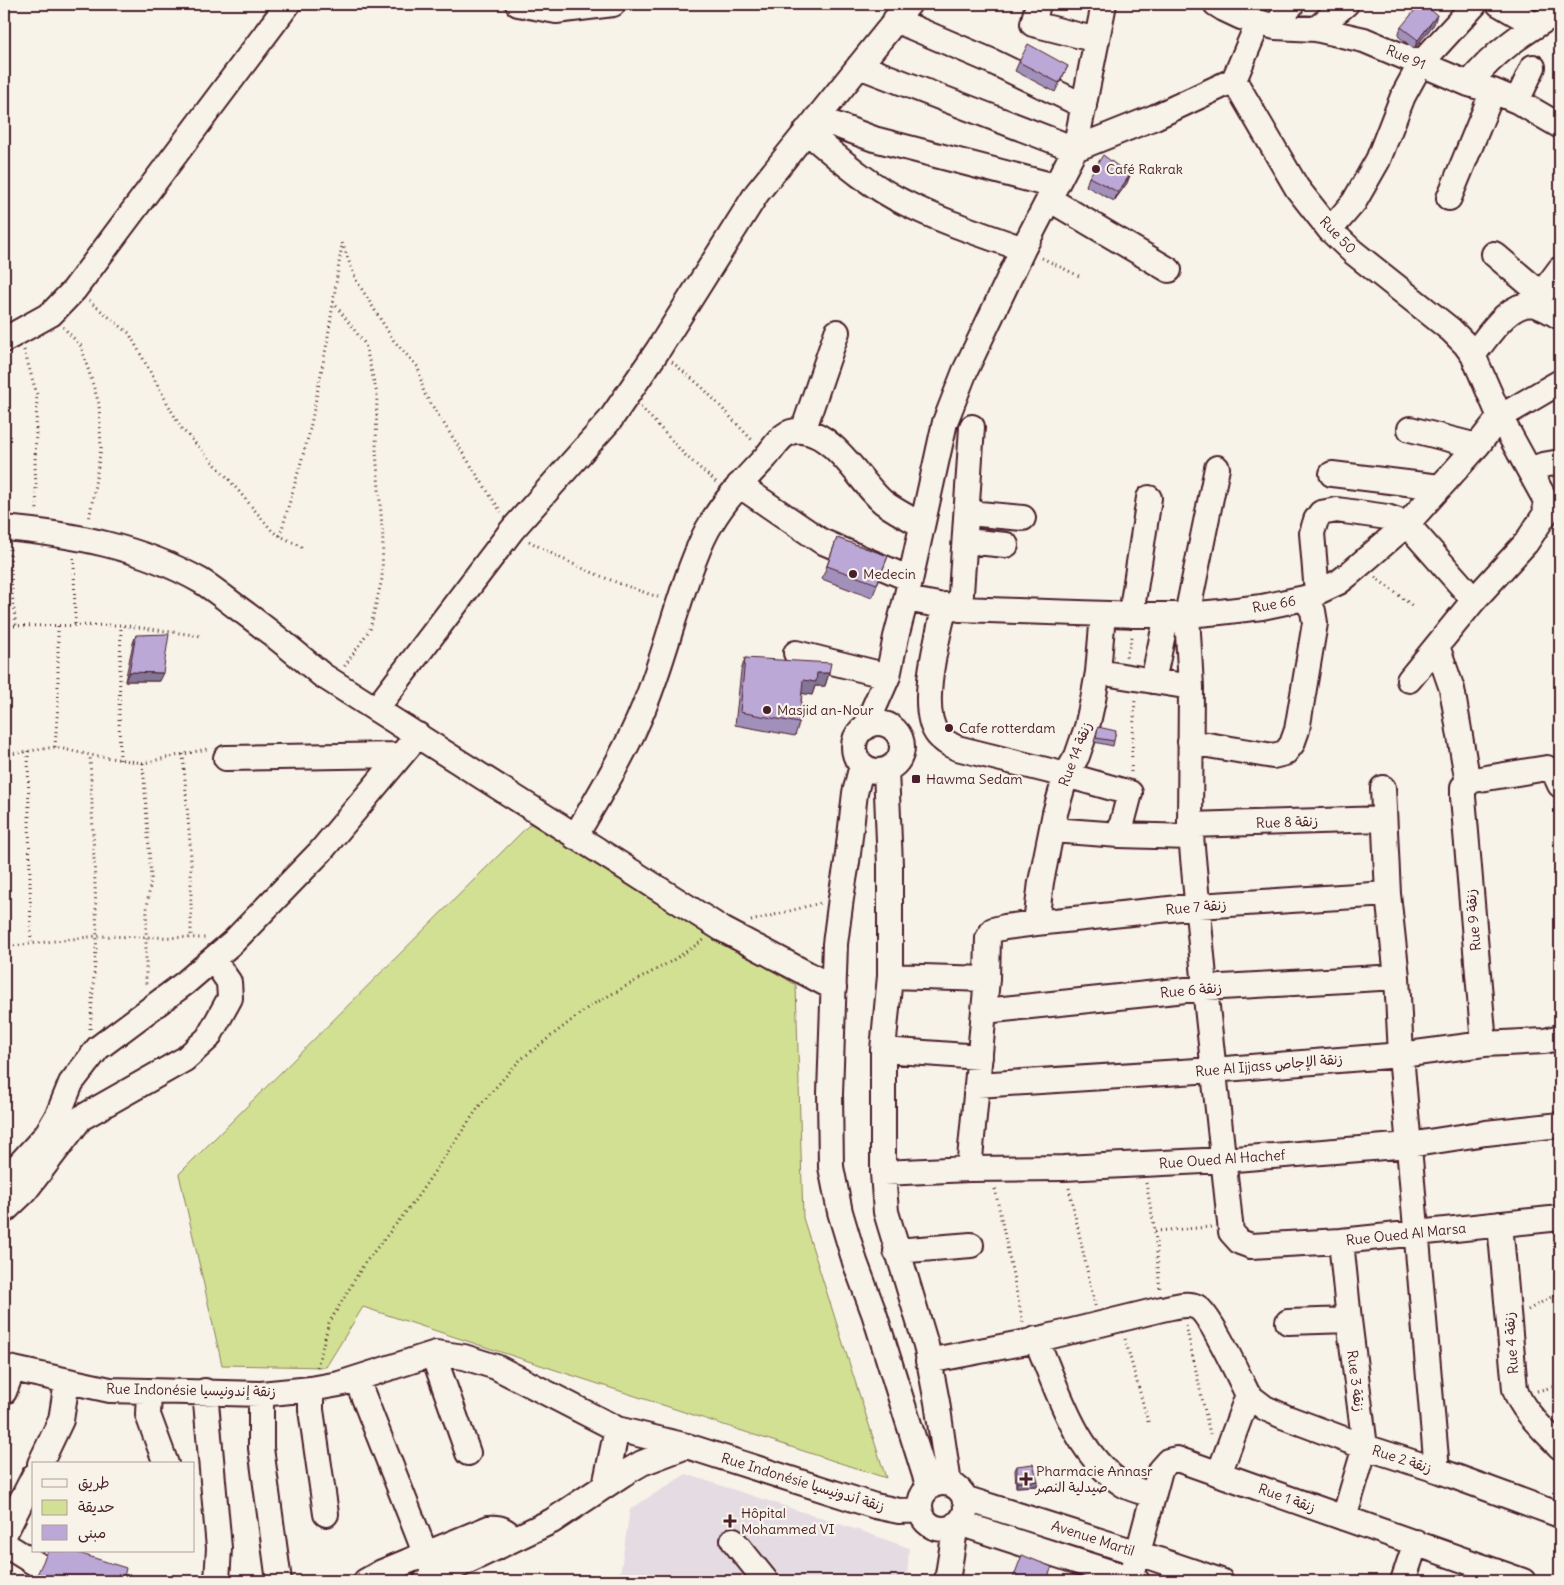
<svg xmlns="http://www.w3.org/2000/svg" width="1564" height="1585" font-family="Delius,'Playpen Sans Arabic',sans-serif">
  <rect width="100%" height="100%" fill="#f7f3e8"/>
  <filter id="ink" filterUnits="userSpaceOnUse"><feTurbulence type="fractalNoise" baseFrequency=".02" numOctaves="2"/><feDisplacementMap in="SourceGraphic" scale="10" xChannelSelector="R" yChannelSelector="G"/><feConvolveMatrix kernelMatrix="1 2 1 2 8 2 1 2 1" color-interpolation-filters="sRGB"/></filter>
  <g filter="url(#ink)">
    <path fill="#e5dce3" d="M686 1474 870 1534 909 1548 907 1581H619L630 1509Z"/>
    <path fill="#d2e093" stroke="#8e805f" d="M531 823 796 985 803 1218 886 1478 363 1307 326 1367 222 1365 179 1174Z"/>
    <g fill="none" stroke-linecap="round" stroke-linejoin="round">
      <g stroke="#4a1f2b" stroke-width="28">
        <path id="minor" d="M518 4 556 11 613 4
          M1038 4 1033 24 1097 40
          M1216 4 1224 9 1241 17 1275 27 1316 29 1364 40 1469 84 1493 91 1517 101 1560 126
          M1499 4 1535 25
          M895 20 991 61 1084 106
          M1258 23 1234 80 1297 188 1330 230 1353 252 1451 330 1465 344 1473 355 1500 417 1545 499 1546 513 1526 543 1474 600 1409 680
          M1275 27 1292 4
          M1316 29 1346 4
          M859 66 1075 149 1155 117 1234 80
          M1469 84C1494 52 1525 31 1560 11
          M1517 101 1533 67
          M817 118 874 139 1055 186
          M806 131C837 157 869 186 905 203 943 222 984 235 1023 249
          M1449 198 1493 91
          M1049 199 1169 270
          M1330 230 1354 202 1378 160 1403 96 1421 63 1475 4
          M1494 254 1541 294
          M1534 304 1560 269
          M4 340 51 314 74 290 288 4
          M1473 355C1487 338 1509 300 1535 305 1544 307 1552 312 1560 317
          M1410 429 1477 446
          M803 431 837 332
          M1217 468 1187 615 1191 687 1190 825 1205 988 1231 1232 1240 1242 1251 1246 1341 1241 1560 1218
          M1530 470 1543 465 1560 462
          M1332 474 1440 487
          M739 485 821 541 910 579
          M968 513 1023 518
          M4 528C72 534 141 547 201 581 214 589 226 599 238 608 267 629 295 652 322 675L722 929 834 988
          M966 541 1006 545
          M1317 593 1312 533 1316 520 1321 513 1337 510 1387 517 1407 524 1474 600
          M906 599 960 609 1139 615H1187L1220 612 1262 607 1305 598 1339 582 1349 574 1407 524 1477 446 1500 417 1560 382
          M945 605C938 636 917 710 938 735 943 741 950 745 957 748L1066 775 1130 793 1119 835 1052 830
          M960 609 972 427
          M1131 615 1149 498
          M1437 646 1452 689 1468 783
          M796 653 888 676
          M1098 672 1191 687
          M1153 681 1167 615
          M376 709 512 530 610 420 658 350 757 193 909 4
          M854 747a24 24 0 1 1 48 0a24 24 0 1 1-48 0Z
          M865 728 888 676 896 637 906 599 945 422 965 371 1023 249 1075 149 1104 4
          M1190 742 1273 756 1285 753 1292 744 1297 730 1315 623 1313 611 1305 598
          M226 758 401 755
          M862 765 855 793 847 862 841 898 835 944 830 1094 831 1167 840 1212 855 1262 874 1313 929 1488
          M886 770 890 865V976L883 1050V1173L886 1212 926 1345 937 1402 949 1484
          M1383 788 1388 894 1397 977 1401 1055 1437 1470
          M1190 825 1384 819
          M1119 835 1191 837
          M575 837C599 795 626 752 644 707 664 659 675 608 694 560 699 547 704 534 712 522 726 498 746 478 765 458 776 446 782 429 802 431 835 434 860 482 883 502 895 511 909 518 922 525
          M1036 923 1041 882 1055 813 1066 775 1077 756 1087 727 1093 700 1098 672 1103 614
          M890 976 987 979
          M984 1011 1205 988 1397 977
          M1484 1044 1463 797V787L1474 780 1547 768 1555 774 1560 785
          M883 1050 980 1057
          M977 1085 1213 1070 1401 1055 1484 1044 1545 1041 1560 1037
          M969 1169 987 979 988 938 993 930 1005 927 1036 923 1198 906 1388 894
          M883 1173 969 1169 1064 1168 1223 1160 1409 1145 1486 1133 1560 1125
          M4 1181 46 1135 58 1115 71 1083 98 1048 185 983 234 941 321 851 418 735
          M4 1211 25 1191 81 1118 185 1059 208 1038 230 998 229 982 213 959
          M1500 1224 1515 1389C1521 1410 1545 1431 1560 1447
          M1341 1241 1349 1320 1365 1447 1344 1518
          M896 1251 971 1245
          M1288 1322 1349 1320
          M1036 1339C1058 1390 1075 1454 1124 1485 1132 1490 1144 1492 1153 1495
          M433 1354 468 1453
          M928 1361 1027 1342 1162 1309C1173 1307 1186 1302 1197 1307 1210 1314 1240 1379 1248 1395L1219 1474
          M4 1367 110 1390 261 1394 311 1389 339 1384 436 1353 464 1357 496 1367 617 1429 687 1446 875 1506 899 1511 920 1510
          M357 1380 426 1555 436 1576
          M311 1389V1410L326 1514
          M149 1391 148 1415 166 1464
          M205 1391 219 1548 217 1581
          M4 1392 13 1369
          M261 1394V1448L279 1581
          M1248 1395 1265 1408 1285 1417 1365 1447 1437 1470 1560 1515
          M40 1464 61 1420 67 1382
          M920 1506a23 23 0 1 1 46 0a23 23 0 1 1-46 0Z
          M605 1486 617 1429
          M964 1498 1138 1553 1221 1581
          M959 1523 1137 1581
          M4 1535 34 1476
          M733 1540 766 1581
          M4 1544 38 1565
          M1129 1579 1138 1553 1160 1470 1168 1461 1177 1459 1523 1581
          M366 1581 382 1572 489 1528C501 1527 506 1530 514 1539
          M426 1581 552 1521 623 1474 642 1463 687 1446
          M947 1581 956 1524
          M1403 1581 1416 1542"/>
      </g>
      <path stroke="#4a1f2b" stroke-width="3" stroke-dasharray="1 4" stroke-linecap="butt" d="M342 243 356 280 394 341 418 367 424 393 501 512
        M1042 258 1079 276
        M89 301 129 333 181 428 226 476 273 532 305 549
        M333 302 365 344 377 394 376 452 383 538 382 579 370 629 344 667
        M63 327 81 346 99 404 101 448 89 521
        M24 350 37 395 35 465 37 512
        M672 362 702 387 753 441
        M641 407 686 456 716 482
        M280 536 309 434 327 343 342 244
        M529 541C572 566 613 582 661 598
        M10 549 12 594 16 626
        M74 558 75 625
        M1375 577 1414 607
        M4 626 121 625 201 636
        M1126 657 1133 634
        M55 747 58 704V625
        M28 751 31 944
        M183 754 191 857V938
        M4 755 55 747 90 755 143 763 207 749
        M120 760 119 717 121 625
        M143 763 151 878 147 908 146 937V987
        M1131 772 1135 699
        M751 921 820 903
        M4 947 97 936 205 938
        M90 1029 97 936 90 755
        M1146 1183 1155 1231 1160 1291
        M1069 1188 1095 1306
        M995 1189 1023 1323
        M1155 1231 1211 1227
        M1528 1310 1560 1292
        M1186 1326 1210 1434
        M1125 1339 1149 1425
        M317 1367 329 1323 364 1264 413 1203 480 1105 520 1060 590 1006 670 962 704 940
        M1537 1391 1560 1385"/>
      <use href="#minor" stroke="#f7f3e8" stroke-width="24"/>
    </g>
    <path fill="#a190b9" stroke="#4a1f2b" d="M1434 24 1414 49 1398 36 1401 27Z
      M1019 62 1068 66 1055 92 1015 71Z
      M1130 175 1127 183 1114 201 1086 186 1089 177Z
      M837 538 888 556 872 598 822 579Z
      M136 635 159 681H125L133 643Z
      M745 658 829 673 825 686H815L812 695 802 693 799 723 795 736 735 725 741 671Z
      M1098 727 1114 741 1113 746 1094 742Z
      M1017 1466 1038 1481 1037 1486 1016 1487 1015 1470Z"/>
    <path fill="#837696" stroke="#4a1f2b" d="M1437 15 1434 24 1414 49 1418 40Z
      M1130 175 1127 183 1114 201 1118 192Z
      M129 672 163 673 159 681H125Z
      M817 673H829L825 686H815L812 695 799 693 803 680Z
      M1038 1481 1037 1486 1016 1487 1017 1482Z"/>
    <path fill="#bba8d7" stroke="#4a1f2b" d="M1420 4H1423L1437 15 1418 40 1401 27Z
      M1028 44 1068 66 1059 83 1019 62Z
      M1103 155 1130 175 1118 192 1089 177Z
      M837 538 888 556 877 584 827 566Z
      M169 634 163 673 129 672 136 635Z
      M745 658 831 663 829 673H817L816 682 803 680 799 723 740 712Z
      M1098 727 1116 731 1114 741 1096 738Z
      M1033 1464 1038 1481 1017 1482V1466Z
      M48 1551H72L126 1568 123 1581H34Z
      M1022 1555 1052 1567 1046 1581H1012Z"/>
  </g>
  <g fill="#4a1f2b" stroke="#f7f3e8" stroke-width="2">
    <circle cx="1096" cy="169" r="5"/>
    <circle cx="853" cy="574" r="5"/>
    <circle cx="767" cy="710" r="5"/>
    <circle cx="949" cy="728" r="5"/>
    <rect x="911" y="774" width="10" height="10" rx="2.5"/>
    <path d="M1023.5 1471.5h5v5h5v5h-5v5h-5v-5h-5v-5h5z"/>
    <path d="M727.5 1513.5h5v5h5v5h-5v5h-5v-5h-5v-5h5z"/>
  </g>
  <g text-anchor="middle" dominant-baseline="central" stroke-width="4.5" stroke-linejoin="round" paint-order="stroke">
    <g font-size="14" fill="#4a1f2b" stroke="#f7f3e8">
      <text transform="translate(1406 57) rotate(23)">Rue 91</text>
      <text transform="translate(1338 235) rotate(46)">Rue 50</text>
      <text transform="translate(1274 604) rotate(-10)">Rue 66</text>
      <text transform="translate(1075 754) rotate(-69)">Rue 14 زنقة</text>
      <text transform="translate(1287 822) rotate(-2)">Rue 8 زنقة</text>
      <text transform="translate(1196 907) rotate(-5)">Rue 7 زنقة</text>
      <text transform="translate(1473 920) rotate(-95)">Rue 9 زنقة</text>
      <text transform="translate(1191 990) rotate(-5)">Rue 6 زنقة</text>
      <text transform="translate(1269 1065) rotate(-5)">Rue Al Ijjass زنقة الإجاص</text>
      <text transform="translate(1222 1159) rotate(-4)">Rue Oued Al Hachef</text>
      <text transform="translate(1406 1234) rotate(-6)">Rue Oued Al Marsa</text>
      <text transform="translate(1511 1343) rotate(-94)">Rue 4 زنقة</text>
      <text transform="translate(1356 1381) rotate(83)">Rue 3 زنقة</text>
      <text transform="translate(191 1390) rotate(1)">Rue Indonésie زنقة إندونيسيا</text>
      <text transform="translate(1402 1459) rotate(18)">Rue 2 زنقة</text>
      <text transform="translate(803 1482) rotate(17)">Rue Indonésie زنقة أندونيسيا</text>
      <text transform="translate(1287 1498) rotate(20)">Rue 1 زنقة</text>
      <text transform="translate(1093 1538) rotate(18)">Avenue Martil</text>
    </g>
    <g font-size="14" fill="#4a1f2b" stroke="#f7f3e8" text-anchor="start">
      <text x="1106" y="169">Café Rakrak</text>
      <text x="863" y="574">Medecin</text>
      <text x="777" y="710">Masjid an-Nour</text>
      <text x="959" y="728">Cafe rotterdam</text>
      <text x="926" y="779">Hawma Sedam</text>
      <text x="1036" y="1471">Pharmacie Annasr<tspan x="1036" dy="16">صيدلية النصر</tspan></text>
      <text x="741" y="1513">Hôpital<tspan x="741" dy="16">Mohammed VI</tspan></text>
    </g>
  </g>
  <rect width="1564" height="1585" fill="none" stroke="#f7f3e8" stroke-width="20"/>
  <rect x="10" y="10" width="1544" height="1565" fill="none" stroke="#4a1f2b" stroke-width="2" filter="url(#ink)"/>
  <rect x="32" y="1462" width="162" height="90" fill="#f7f3e8" stroke="#b29e9c"/>
  <rect x="42" y="1479" width="25" height="8" fill="#f7f3e8" stroke="#b29e9c"/>
  <text x="78" y="1488" font-size="15" fill="#4a1f2b">طريق</text>
  <rect x="42" y="1500" width="25" height="15" fill="#d2e093" stroke="#b29e9c"/>
  <text x="78" y="1512" font-size="15" fill="#4a1f2b">حديقة</text>
  <rect x="42" y="1525" width="25" height="15" fill="#bba8d7" stroke="#b29e9c"/>
  <text x="78" y="1538" font-size="15" fill="#4a1f2b">مبنى</text>
</svg>
